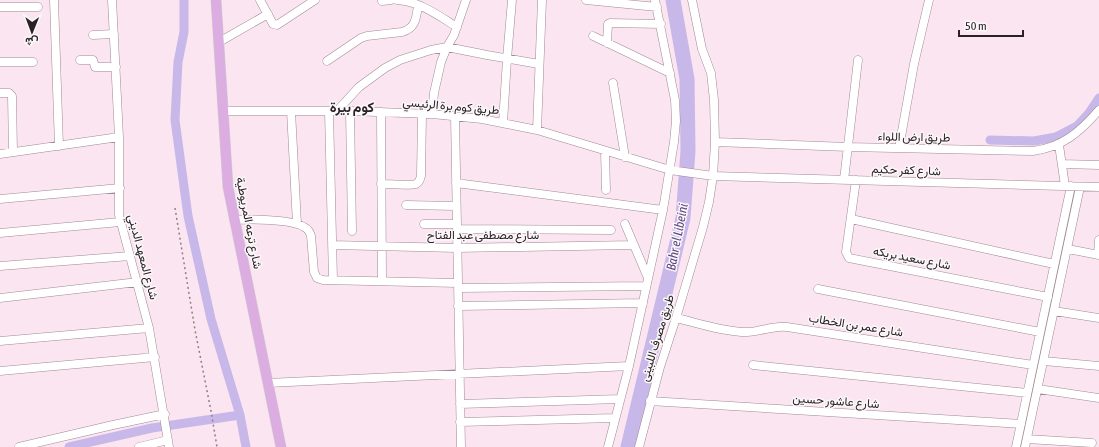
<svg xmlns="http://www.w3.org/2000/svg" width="1099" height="447" font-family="'Asap Condensed',Vazirmatn,sans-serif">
  <rect width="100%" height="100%" fill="#fbe5f0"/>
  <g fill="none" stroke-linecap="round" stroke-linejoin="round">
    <path stroke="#c8b8e9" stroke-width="9" d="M184 0V32L178 62 175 120 188 216 211 319 240 415 246 447
      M990 140 1034 141 1056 137 1077 126 1089 113 1099 98
      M69 447 152 428 240 415"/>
    <path stroke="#c8b8e9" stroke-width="15" d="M628 447 683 218 688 151 687 79 673 0"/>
    <g stroke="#9e8b94" stroke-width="9">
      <path id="minor" d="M54 0 59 146
        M112 0 119 137V215L149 328 169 447
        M260 0 273 24 277 25 315 0
        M397 0C419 1 439 16 457 27
        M586 0 657 7
        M382 1 391 0
        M0 7H38
        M93 35 114 34
        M593 36 670 73
        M219 42 268 14
        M607 43 608 24 610 23 661 24
        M80 60H93L95 67H116
        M327 61 361 38 367 36 402 32C416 28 416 18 418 6
        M0 62H33
        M613 83 625 157
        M0 93H9L12 96 13 152
        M223 111H350L432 114 482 119 537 130 670 170 713 176 1099 187
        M291 111 297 224
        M329 111 333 280
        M337 111 359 87 385 68 400 60 431 50 447 47 487 55 539 64
        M350 111 352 231
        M381 112 382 281
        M432 114 434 93 441 62 447 47 454 35 466 0
        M455 116 461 447
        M503 123 507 59 512 0
        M537 130 542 0
        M715 142 848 147 1033 151C1063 147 1080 132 1099 110
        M1059 145 1065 186
        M899 148 914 64 929 0
        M605 151 606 190
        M0 154 119 137
        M1062 164 1099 165
        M844 180 858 60
        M856 180 846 252 849 258 1048 297
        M456 183 663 210
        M381 184C389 184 410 186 416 184 420 182 420 179 421 176L422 114
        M0 199 120 188
        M406 205 456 206
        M851 219 1054 264
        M234 220C249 219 291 219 304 227 308 229 310 232 311 236L314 272 317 278 323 280 458 283
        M424 224H457
        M625 224 648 278
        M457 229 611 230
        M0 233 120 222
        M332 245 457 248 633 245
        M1068 249 1099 255
        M1098 255 1099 240
        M0 266 130 256
        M458 288 646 286
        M818 289 1040 332
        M0 298 138 282
        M458 306 643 303
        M1054 311 1099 318
        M676 318C698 323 724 332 747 332 760 332 774 325 787 327L1033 365
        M0 341 149 328
        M1044 361 1099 366
        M753 365 1027 393
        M0 371 155 357
        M268 383 629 366
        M1038 389 1099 398
        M650 401 1021 424
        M460 404 620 399
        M460 422 615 418
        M1027 439 1092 443
        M19 447 113 425 165 414
        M139 447 168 440
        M608 447 629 366 663 210 674 142 676 121 675 100 655 0
        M639 447 660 367 676 318 703 227 709 202 713 176 715 142 714 100 711 73 702 49 692 0
        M1016 447 1071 186
        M1025 447 1080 187"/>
    </g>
    <g stroke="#d4d3d3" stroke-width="11">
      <path id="major" d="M216 0 228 187 281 447"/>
    </g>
    <path stroke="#8d7f86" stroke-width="1.5" stroke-dasharray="2 3" stroke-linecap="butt" d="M175 208 195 330 211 411 217 447"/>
    <use href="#minor" stroke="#fff" stroke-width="8"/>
    <use href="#major" stroke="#dbade0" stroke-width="10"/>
  </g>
  <g text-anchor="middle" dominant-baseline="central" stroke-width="3" stroke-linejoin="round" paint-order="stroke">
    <g font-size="12" fill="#292125" stroke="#fcf8fa">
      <text transform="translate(451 106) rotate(5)">طريق كوم برة الرئيسي</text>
      <text transform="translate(914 137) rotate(1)">طريق ارض اللواء</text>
      <text transform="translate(906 170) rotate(2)">شارع كفر حكيم</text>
      <text transform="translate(249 223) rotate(79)">شارع ترعه المريوطية</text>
      <text x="483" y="235">شارع مصطفى عبد الفتاح</text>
      <text transform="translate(143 257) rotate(75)">شارع المعهد الديني</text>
      <text transform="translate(912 258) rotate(11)">شارع سعيد بريكه</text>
      <text transform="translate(856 325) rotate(9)">شارع عمر بن الخطاب</text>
      <text transform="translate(657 338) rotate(-73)">طريق مصرف اللبينى</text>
      <text transform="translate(836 401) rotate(4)">شارع عاشور حسين</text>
    </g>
    <g font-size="13" font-style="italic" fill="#5c4482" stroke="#fcf8fa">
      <text transform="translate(677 237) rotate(-79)">Bahr el Libeini</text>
    </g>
    <g font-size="14" font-weight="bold" fill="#292125" stroke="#fcf8fa">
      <text x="352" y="107">كوم بيرة</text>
    </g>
  </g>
  <g transform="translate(32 32) rotate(181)" stroke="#fcf8fa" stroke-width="3" paint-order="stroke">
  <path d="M0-3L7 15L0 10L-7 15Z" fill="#292125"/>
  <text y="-6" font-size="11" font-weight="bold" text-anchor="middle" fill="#292125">ش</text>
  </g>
  <path d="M959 30v6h64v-6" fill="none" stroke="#292125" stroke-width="2"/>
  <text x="965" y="30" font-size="12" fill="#292125" stroke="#fcf8fa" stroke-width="3" paint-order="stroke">50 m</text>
</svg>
